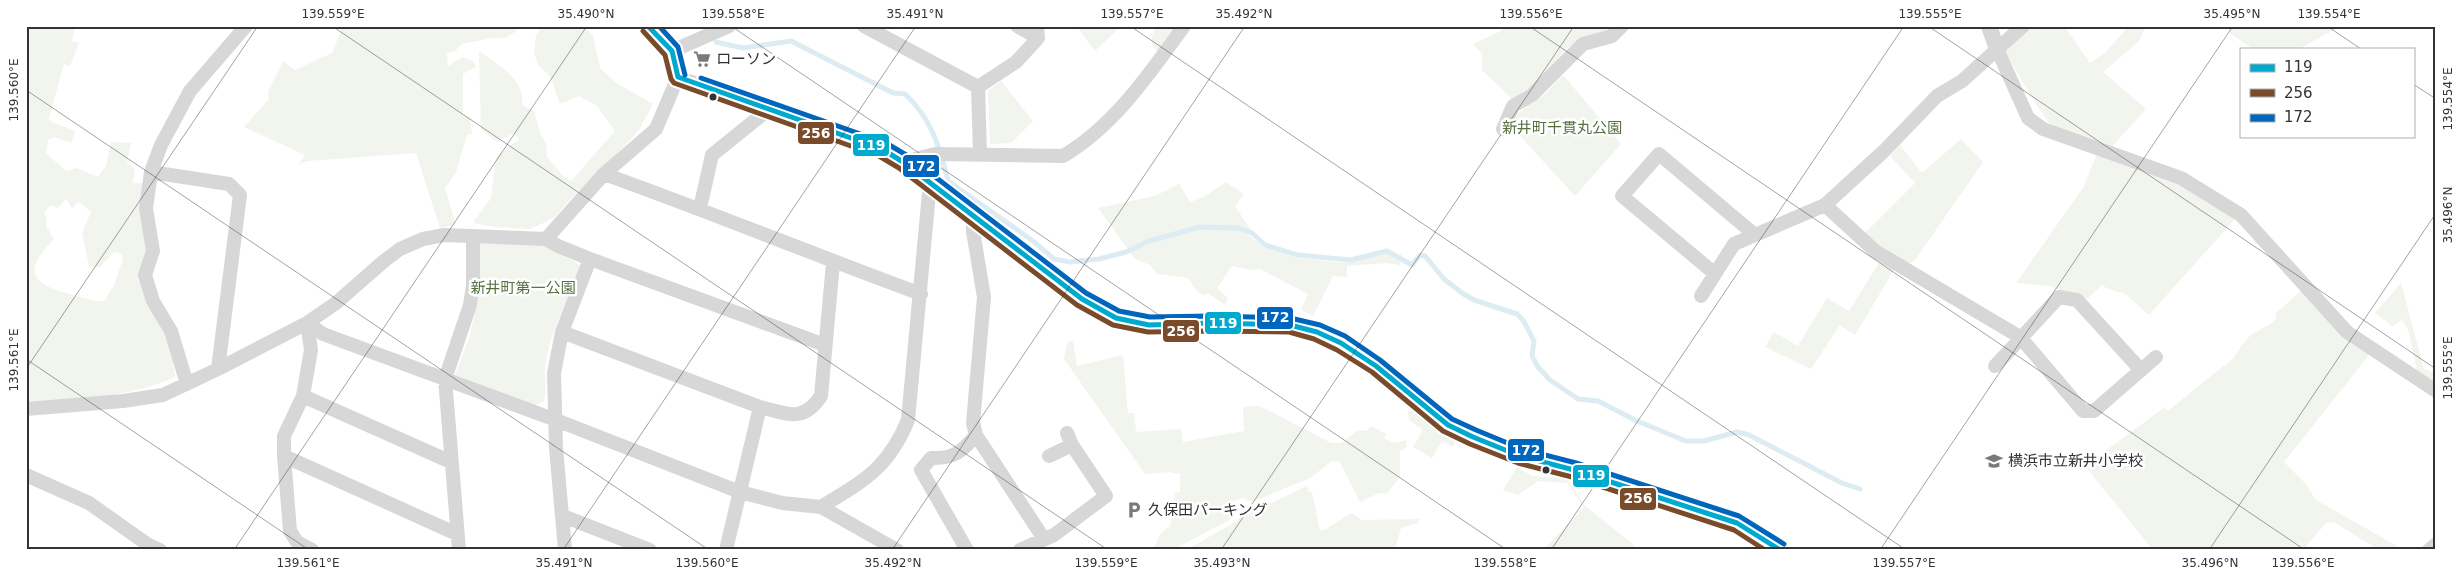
<svg xmlns="http://www.w3.org/2000/svg" width="2462" height="576" font-family="'DejaVu Sans','Noto Sans JP',sans-serif">
  <rect width="100%" height="100%" fill="#fff"/>
  <path fill="#f1f5ed" fill-rule="evenodd" d="M26 26H75L72 41 79 43 70 66 64 64 49 118 50 121 75 131 71 143 54 137 48 140 46 153 66 171 77 168 98 177 106 166 111 142 131 143 127 163 135 169 133 183H145L149 249 143 275 169 332 175 377C128 398 77 399 26 402ZM65 200 68 201 72 209 78 201 91 212 82 233 89 266 99 268 114 252 121 254 123 259 114 285 104 301C94 302 82 297 73 295 32 285 21 272 54 239L46 226 47 220 44 213 51 205 58 208Z
    M343 26H517L516 31 506 38H492L462 44 455 51 447 53 448 66 462 57 473 61 476 67 463 74V116L470 117 472 134 467 135 456 172 445 188 456 225 440 228 416 153 307 161 299 164 305 155 244 127 269 99 268 92 283 61 295 70 332 53Z
    M542 26H582L593 35 600 68 616 83 653 104 639 130 591 182 572 197 554 218 530 229 495 227 473 223 491 198 496 157 519 139 514 133 497 142 481 129 479 51C498 65 526 79 522 105L534 111 541 136 546 143 547 157 564 177 571 181 615 131 597 106 579 96 560 104 550 76 538 65 534 52 536 36Z
    M1076 26H1121L1095 51Z
    M1157 26H1176L1157 52C1150 42 1150 36 1157 26Z
    M1505 26H1611L1609 30 1583 37 1564 51 1546 76 1512 99 1482 70V54L1473 44 1501 31Z
    M2031 26H2064L2090 63 2105 53 2129 26H2146L2139 41 2103 72 2146 109 2110 149C2090 142 2064 137 2048 122 2044 117 2042 111 2037 106L2004 50Z
    M2227 26H2340L2299 49H2253L2231 34Z
    M1562 76H1564L1621 144 1575 196 1510 125 1517 114 1545 94Z
    M1001 81 1033 121 1011 143 990 144 988 91Z
    M1961 139 1983 162 1915 260 1908 265 1878 247 1864 234 1915 183 1890 156 1900 145 1922 173Z
    M2097 154 2185 186 2235 219 2149 315C2141 309 2135 302 2128 296 2120 290 2110 292 2102 285L2086 300 2079 293 2063 291 2049 286 2016 283 2083 188Z
    M1226 182 1244 194 1235 206 1251 230 1247 234 1265 248 1297 258 1344 263 1388 253 1402 255 1400 265 1386 263 1347 266V277L1333 276 1313 316 1301 310 1308 294 1260 269 1250 270 1232 266 1217 288 1228 298 1225 305 1209 294 1203 295 1197 291 1188 278 1157 274 1150 265 1135 259 1098 208 1155 196 1179 184 1190 202 1202 198Z
    M542 243 583 267C569 297 551 328 546 362 543 375 548 388 544 401L535 406 455 375 469 338 479 296V244Z
    M1880 261 1894 270 1855 335 1840 325 1811 369 1765 347 1774 332 1798 346 1827 298 1849 311Z
    M2401 283 2424 369 2436 373V388L2418 376 2409 332 2402 320 2392 326 2375 313Z
    M2303 289 2367 349 2369 355 2284 462 2305 483 2316 500 2404 550H2379L2334 522 2326 523 2307 545V550H2153L2085 466 2165 407 2168 411 2222 367C2237 360 2239 345 2251 335 2260 328 2271 327 2277 316L2275 314Z
    M1073 341 1077 366 1123 355 1128 413H1134L1136 432 1181 429 1183 442 1244 431 1243 407 1258 406 1268 410 1331 443H1342L1358 430 1367 431 1371 426 1386 434 1384 438 1394 443 1406 440 1407 447 1400 451V477L1387 493H1379L1360 502 1340 462 1332 461 1310 478 1252 502 1243 498 1233 501 1231 518 1228 521 1178 547 1172 550H1153L1161 533 1170 526 1175 493 1180 492V474L1168 472 1145 474 1064 359 1067 342Z
    M1414 408 1432 422 1458 437 1453 447 1442 441 1432 458 1413 447 1423 430 1409 420 1408 412Z
    M1517 467 1532 476 1567 478 1585 506 1640 550H1543L1584 507 1567 483 1538 481 1518 495 1503 490Z
    M1307 486 1309 492H1312L1320 531C1326 531 1343 517 1352 513L1362 520 1419 519 1418 523 1401 528 1395 550H1186L1237 521 1242 512 1254 511Z"/>
  <g fill="none" stroke-linecap="round" stroke-linejoin="round">
    <path stroke="#ddebf3" stroke-width="5" d="M716 42 743 48 791 41 893 93 905 94C931 118 940 147 948 181L1033 241 1054 259 1070 262 1099 259 1126 252 1149 241 1200 227 1239 228 1252 233 1265 245 1297 255 1351 260 1387 251 1412 265 1420 255 1425 256 1444 279 1462 293 1474 300 1517 314 1523 320 1534 341 1532 356 1538 367 1550 380 1578 399 1598 401 1637 421 1686 441H1704L1737 432 1749 435 1842 483 1860 489"/>
    <path stroke="#d7d7d7" stroke-width="14" d="M864 26 978 87
      M1017 26 1038 38
      M1997 49 2028 118 2043 129 2181 178 2241 215 2347 332 2436 391
      M672 51 729 26
      M1503 129 1513 106 1532 95 1583 44 1612 36 1622 26
      M980 153 978 87 1016 62 1038 38 1037 26
      M903 162 935 154 1063 156C1114 126 1150 73 1184 26
      M151 172 229 184 240 195 218 369
      M604 174C710 212 815 255 921 294
      M1825 205 1875 251 2020 337 2083 411H2094L2156 357
      M700 208 712 155 769 109
      M973 215V231L984 297 973 423 976 435 1044 539
      M546 239 558 246 590 259 562 332 554 373 556 448 565 550
      M590 259 825 345
      M1714 273 1622 196 1659 154 1755 235
      M1701 296 1734 244 1825 205 1884 151 1937 96 1962 81 2023 26
      M307 323 323 334 556 420 740 492 782 503 821 507 897 550
      M307 323 311 350 303 396 284 436V456L290 531 297 542 312 550
      M562 332 760 407C788 414 803 423 821 396L833 263
      M1995 366 2059 297 2077 300 2140 369
      M187 384 171 331 153 301 145 275 153 251 146 208 151 172 161 145 190 91 246 26
      M303 396 451 462
      M26 409 123 401 163 395 218 369 307 323 336 303 384 261 400 249 423 239 444 235 546 239 604 174 656 129 678 77 882 149 903 162 1082 299 1116 318 1149 325 1211 323 1290 325 1317 332 1341 343 1376 366 1448 425 1473 437 1520 456 1574 470 1737 523 1780 550
      M284 456 457 534
      M1049 456 1072 445
      M26 475 89 503 147 544 160 550
      M821 507C863 481 888 469 908 420L930 182
      M563 516 650 550
      M459 550 445 379 470 305 473 285V236
      M726 550 760 407
      M967 550 921 470 931 458C953 459 962 452 976 435
      M1020 550 1054 535 1106 496 1072 445 1067 433
      M2429 550 2436 544"/>
    <path stroke="#d7d7d7" stroke-width="16" d="M648 26 672 51 678 77
      M1989 26 1997 49"/>
    <g stroke="#fff" stroke-width="9">
      <path id="bus-1" d="M648 26 672 51 678 77
        M678 77 882 149 903 162 1082 299 1116 318 1149 325 1211 323 1290 325 1317 332 1341 343 1376 366 1448 425 1473 437 1520 456 1574 470 1737 523 1780 550"/>
    </g>
    <g stroke="#fff" stroke-width="9">
      <path id="bus-2" d="M643 31 665 55 671 79 674 83 879 156 899 168 1077 305 1113 325 1148 332 1211 331 1289 332 1314 339 1337 350 1372 372 1443 431 1470 444 1518 463 1572 477 1734 530 1765 550"/>
    </g>
    <g stroke="#fff" stroke-width="9">
      <path id="bus-3" d="M659 26 678 47 685 75
        M701 78 886 143 908 156 1086 293 1119 311 1150 317 1211 316 1290 318 1320 325 1345 336 1380 360 1452 419 1476 430 1522 449 1576 463 1739 516 1784 544"/>
    </g>
    <use href="#bus-1" stroke="#00a9ce" stroke-width="5"/>
    <use href="#bus-2" stroke="#7a4b2a" stroke-width="5"/>
    <use href="#bus-3" stroke="#0065bd" stroke-width="5"/>
  </g>
  <path fill="none" stroke="#333" stroke-width="1" stroke-opacity="0.45" d="M332 26 1108 550M731 26 1507 550M1130 26 1906 550M1529 26 2305 550M1928 26 2436 369M2327 26 2361 49M2413 84 2436 99M26 90 709 550M26 359 309 550M26 369 258 26M234 550 587 26M563 550 916 26M892 550 1245 26M1221 550 1574 26M1551 550 1904 26M1880 550 2233 26M2209 550 2436 213"/>
  <defs>
    <g id="supermarket-bare" transform="scale(1.35)"><path d="M-6-5.5h2.5l.6 2H6L4.5 2H-2.5L-4.4-4H-6ZM-1.5 3.2a1.3 1.3 0 1 0 .1 0ZM3 3.2a1.3 1.3 0 1 0 .1 0Z" fill="#7a7a7a" stroke="#fff" stroke-width="2.5" paint-order="stroke"/></g>
    <g id="school-bare" transform="scale(1.35)"><path d="M0-5L7-2L0 1L-7-2ZM-4 1L0 2.5L4 1V4Q0 6-4 4Z" fill="#7a7a7a" stroke="#fff" stroke-width="2.5" paint-order="stroke"/></g>
    <g id="parking-bare" transform="scale(1.35)"><path d="M-3.5-5.5H1a3.5 3.5 0 0 1 0 7H-1V5.5H-3.5ZM-1-3.4V-.6H.8a1.4 1.4 0 0 0 0-2.8Z" fill="#7a7a7a" stroke="#fff" stroke-width="2.5" paint-order="stroke"/></g>
  </defs>
  <g fill-rule="evenodd">
    <use href="#supermarket-bare" x="702" y="59"/>
    <use href="#school-bare" x="1994" y="461"/>
    <use href="#parking-bare" x="1134" y="510"/>
  </g>
  <g fill="#333" stroke="#fff" stroke-width="2">
    <circle cx="713" cy="97" r="4.5"/>
    <circle cx="1546" cy="470" r="4.5"/>
  </g>
  <g text-anchor="middle" dominant-baseline="central" stroke-width="5" stroke-linejoin="round" paint-order="stroke">
    <g font-size="15" fill="#333" stroke="#fff" text-anchor="start">
      <text x="716" y="59">ローソン</text>
      <text x="2008" y="461">横浜市立新井小学校</text>
      <text x="1148" y="510">久保田パーキング</text>
    </g>
    <g font-size="15" fill="#56703f" stroke="#fff">
      <text x="1562" y="128">新井町千貫丸公園</text>
      <text x="523" y="288">新井町第一公園</text>
    </g>
  </g>
  <g stroke="#fff" stroke-width="2">
    <rect x="797" y="121" width="38" height="24" rx="5" fill="#7a4b2a"/>
    <rect x="852" y="133" width="38" height="24" rx="5" fill="#00a9ce"/>
    <rect x="902" y="154" width="38" height="24" rx="5" fill="#0065bd"/>
    <rect x="1256" y="306" width="38" height="24" rx="5" fill="#0065bd"/>
    <rect x="1204" y="311" width="38" height="24" rx="5" fill="#00a9ce"/>
    <rect x="1162" y="319" width="38" height="24" rx="5" fill="#7a4b2a"/>
    <rect x="1507" y="438" width="38" height="24" rx="5" fill="#0065bd"/>
    <rect x="1572" y="464" width="38" height="24" rx="5" fill="#00a9ce"/>
    <rect x="1619" y="487" width="38" height="24" rx="5" fill="#7a4b2a"/>
  </g>
  <g font-size="14" text-anchor="middle" font-weight="bold" fill="#fff">
    <text x="816" y="138">256</text>
    <text x="871" y="150">119</text>
    <text x="921" y="171">172</text>
    <text x="1275" y="322">172</text>
    <text x="1223" y="328">119</text>
    <text x="1181" y="336">256</text>
    <text x="1526" y="455">172</text>
    <text x="1591" y="480">119</text>
    <text x="1638" y="503">256</text>
  </g>
  <rect width="2462" height="576" fill="none" stroke="#ffffff" stroke-width="55"/>
  <rect x="2240" y="48" width="175" height="90" fill="#ffffff" stroke="#adadad"/>
  <rect x="2250" y="64" width="25" height="8" fill="#00a9ce" stroke="#adadad"/>
  <text x="2284" y="72" font-size="15" fill="#333333">119</text>
  <rect x="2250" y="89" width="25" height="8" fill="#7a4b2a" stroke="#adadad"/>
  <text x="2284" y="98" font-size="15" fill="#333333">256</text>
  <rect x="2250" y="114" width="25" height="8" fill="#0065bd" stroke="#adadad"/>
  <text x="2284" y="122" font-size="15" fill="#333333">172</text>
  <rect x="28" y="28" width="2406" height="520" fill="none" stroke="#333" stroke-width="2"/>
  <g font-size="12" text-anchor="middle" fill="#333">
    <text x="333" y="18">139.559°E</text>
    <text x="586" y="18">35.490°N</text>
    <text x="733" y="18">139.558°E</text>
    <text x="915" y="18">35.491°N</text>
    <text x="1132" y="18">139.557°E</text>
    <text x="1244" y="18">35.492°N</text>
    <text x="1531" y="18">139.556°E</text>
    <text x="1930" y="18">139.555°E</text>
    <text x="2232" y="18">35.495°N</text>
    <text x="2329" y="18">139.554°E</text>
    <text transform="translate(14 90) rotate(-90)" y="4">139.560°E</text>
    <text transform="translate(2448 99) rotate(-90)" y="4">139.554°E</text>
    <text transform="translate(2448 215) rotate(-90)" y="4">35.496°N</text>
    <text transform="translate(14 360) rotate(-90)" y="4">139.561°E</text>
    <text transform="translate(2448 368) rotate(-90)" y="4">139.555°E</text>
    <text x="308" y="567">139.561°E</text>
    <text x="564" y="567">35.491°N</text>
    <text x="707" y="567">139.560°E</text>
    <text x="893" y="567">35.492°N</text>
    <text x="1106" y="567">139.559°E</text>
    <text x="1222" y="567">35.493°N</text>
    <text x="1505" y="567">139.558°E</text>
    <text x="1904" y="567">139.557°E</text>
    <text x="2210" y="567">35.496°N</text>
    <text x="2303" y="567">139.556°E</text>
  </g>
</svg>
